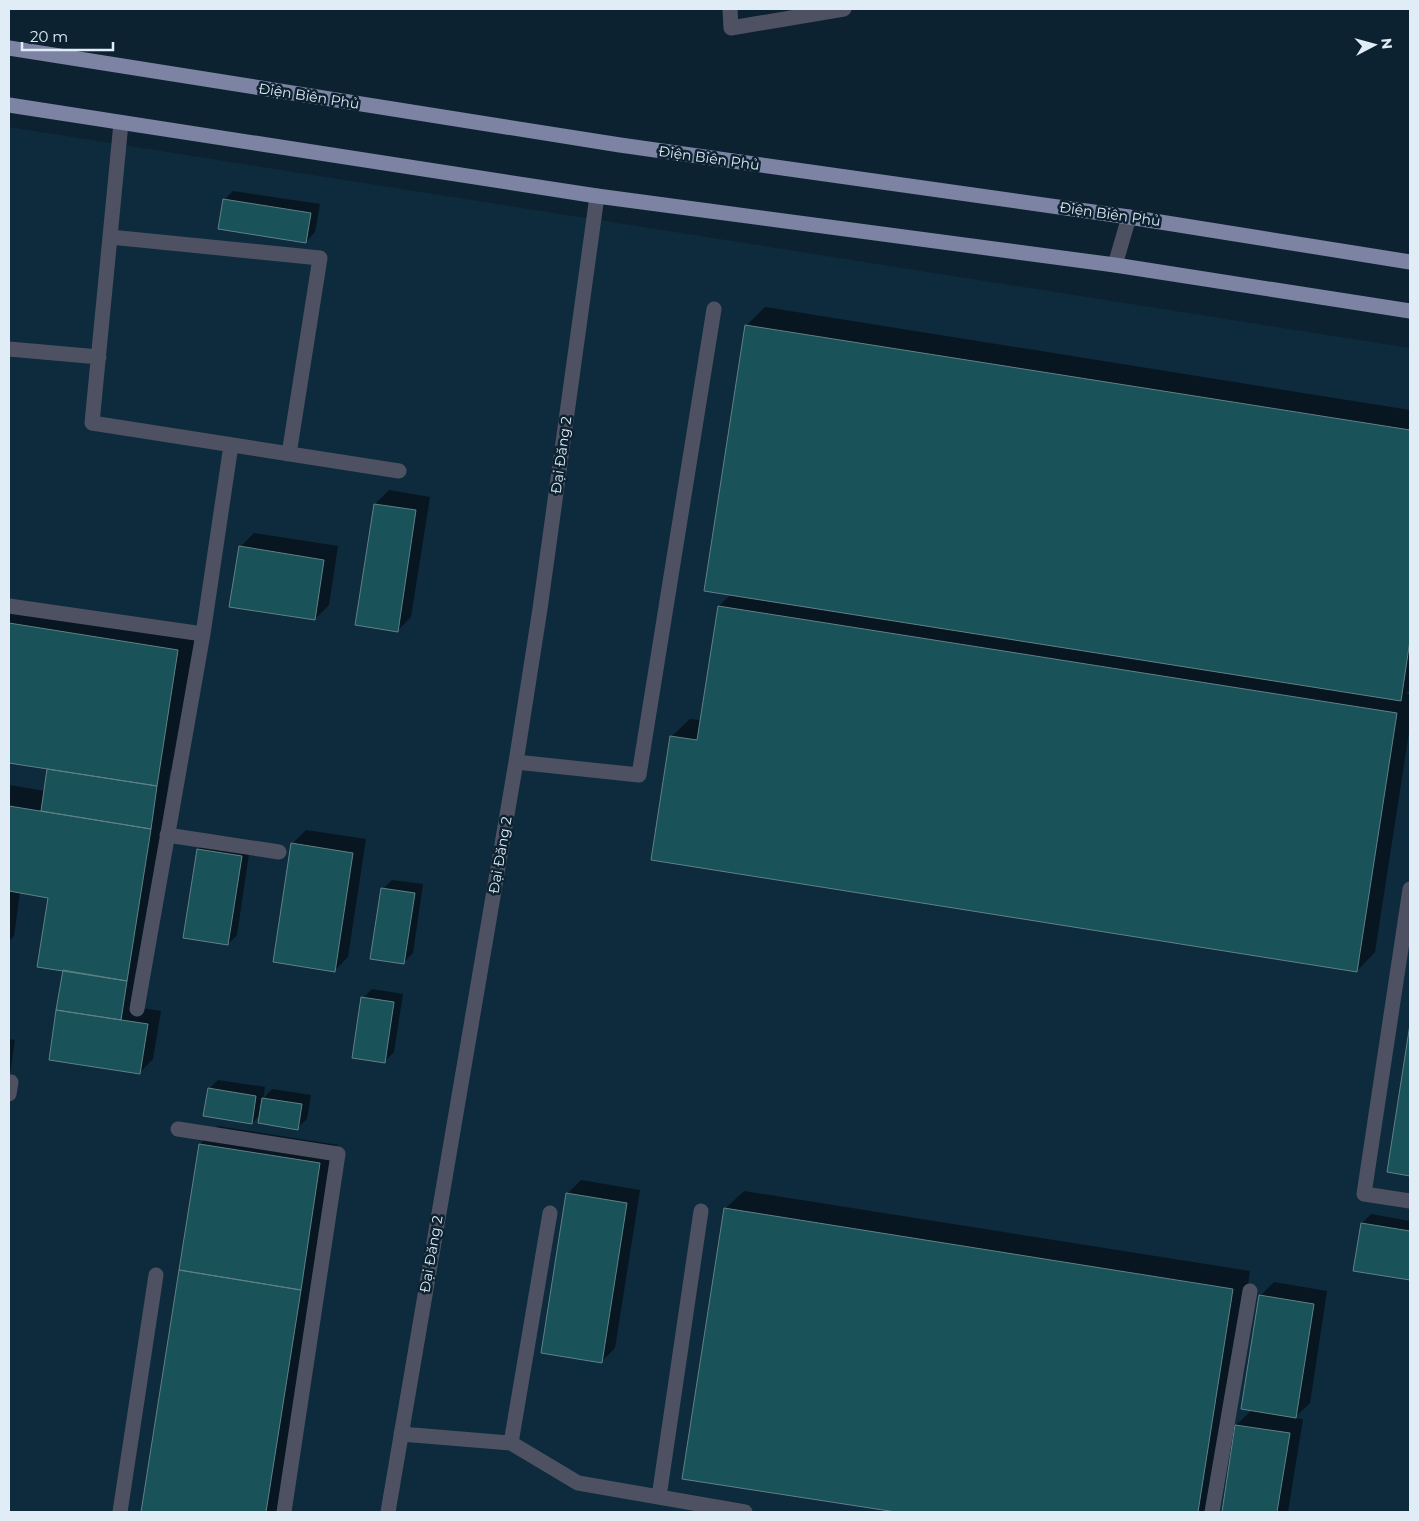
<svg xmlns="http://www.w3.org/2000/svg" width="1419" height="1521" font-family="Montserrat,sans-serif">
  <rect width="100%" height="100%" fill="#0d2230"/>
  <path fill="#0e2a3d" d="M9 127 1410 348V1512H9Z"/>
  <path fill="#0007" d="M233 191 320 204 315 232 306 242 224 200Z
    M765 307 1410 410V690L1406 694H1410V726L1375 952 1357 971 671 737 690 719 701 720 719 606 731 594 747 325Z
    M389 490 430 497 411 617 397 631 375 504Z
    M254 533 338 546 329 605 315 619 240 547Z
    M9 603 196 632 175 767 170 771 145 961 136 970 130 1006 161 1011 153 1059 139 1073 49 897 20 892 14 936 9 941V785L45 791 49 770 50 768 9 761Z
    M306 830 366 839 348 957 334 971 292 844Z
    M207 840 250 847 237 935 228 944 198 849Z
    M392 880 423 884 413 953 404 962 383 889Z
    M372 989 403 994 394 1052 385 1061 363 998Z
    M1410 1032V1175L1389 1171Z
    M9 1039 15 1040 9 1080Z
    M218 1080 265 1087 263 1099 272 1089 311 1095 307 1119 297 1128 261 1114 252 1123 209 1089Z
    M218 1126 338 1145 281 1512H143L200 1144Z
    M581 1180 640 1190 615 1348 601 1362 567 1194Z
    M744 1191 1250 1271 1213 1512H904L684 1478 725 1209Z
    M1371 1214 1410 1221V1279L1355 1270 1362 1223Z
    M1274 1282 1327 1291 1310 1403 1294 1418 1303 1419 1288 1512H1223L1236 1425 1252 1410 1260 1296Z"/>
  <path fill="#195259" stroke="#608186" d="M223 199 311 213 306 243 218 229Z
    M745 325 1410 430V640L1401 701 704 591Z
    M374 504 416 510 398 632 355 625Z
    M239 546 324 560 315 620 229 607Z
    M718 606 1397 713 1357 972 651 860 670 736 697 740Z
    M9 623 178 650 157 786 9 763Z
    M47 769 157 786 151 829 41 811Z
    M9 806 151 829 127 981 37 967 48 898 9 891Z
    M291 843 353 853 335 972 273 962Z
    M197 849 242 856 228 945 183 938Z
    M381 888 415 893 404 964 370 959Z
    M63 970 127 981 121 1020 56 1010Z
    M361 997 394 1002 385 1063 352 1058Z
    M56 1010 148 1024 140 1074 49 1060Z
    M1410 1024V1176L1387 1172Z
    M208 1088 256 1096 252 1124 203 1116Z
    M262 1098 302 1104 298 1130 258 1123Z
    M199 1144 320 1163 301 1290 179 1270Z
    M566 1193 627 1203 602 1363 541 1353Z
    M724 1208 1233 1289 1198 1512H896L682 1479Z
    M1361 1223 1410 1231V1280L1353 1271Z
    M179 1270 301 1290 266 1512H141Z
    M1259 1295 1314 1304 1296 1418 1241 1409Z
    M1235 1425 1290 1433 1277 1512H1222Z"/>
  <g fill="none" stroke-linecap="round" stroke-linejoin="round">
    <path stroke="#4e5161" stroke-width="15" d="M730 9 731 28 844 9
      M121 123 92 423 399 471
      M110 237 320 258 289 454
      M1115 265 1129 217
      M9 349 99 357
      M9 606 203 634
      M516 762 639 775 714 309
      M167 835 279 852
      M1410 889 1364 1194 1410 1201
      M137 1009 203 634 231 445
      M9 1094 11 1082
      M178 1129 338 1154 284 1512
      M401 1434 511 1443 578 1483 745 1512
      M511 1443 550 1213
      M659 1497 701 1211
      M120 1512 156 1275
      M388 1512 516 762 540 609 597 196
      M1212 1512 1250 1291"/>
    <path stroke="#7c83a3" stroke-width="15" d="M9 48 620 145 1129 217 1410 262
      M9 105 597 196 1115 265 1410 311"/>
  </g>
  <g text-anchor="middle" dominant-baseline="central" stroke-width="5" stroke-linejoin="round" paint-order="stroke">
    <g font-size="14" fill="#e0edf7" stroke="#0d2230">
      <text transform="translate(309 96) rotate(9)">Điện Biên Phủ</text>
      <text transform="translate(709 158) rotate(8)">Điện Biên Phủ</text>
      <text transform="translate(1110 214) rotate(8)">Điện Biên Phủ</text>
      <text transform="translate(561 455) rotate(-82)">Đại Đăng 2</text>
      <text transform="translate(500 855) rotate(-80)">Đại Đăng 2</text>
      <text transform="translate(431 1254) rotate(-80)">Đại Đăng 2</text>
    </g>
  </g>
  <rect width="1419" height="1521" fill="none" stroke="#e0edf7" stroke-width="20"/>
  <g transform="translate(1374 45) rotate(84)" stroke="#0d2230" stroke-width="4" paint-order="stroke">
  <path d="M0-4L9 19L0 12L-9 19Z" fill="#e0edf7"/>
  <text y="-8" font-size="14" font-weight="bold" text-anchor="middle" fill="#e0edf7">N</text>
  </g>
  <path d="M22 42v8h91v-8" fill="none" stroke="#e0edf7" stroke-width="2.5"/>
  <text x="30" y="42" font-size="15" fill="#e0edf7" stroke="#0d2230" stroke-width="4" paint-order="stroke">20 m</text>
</svg>
